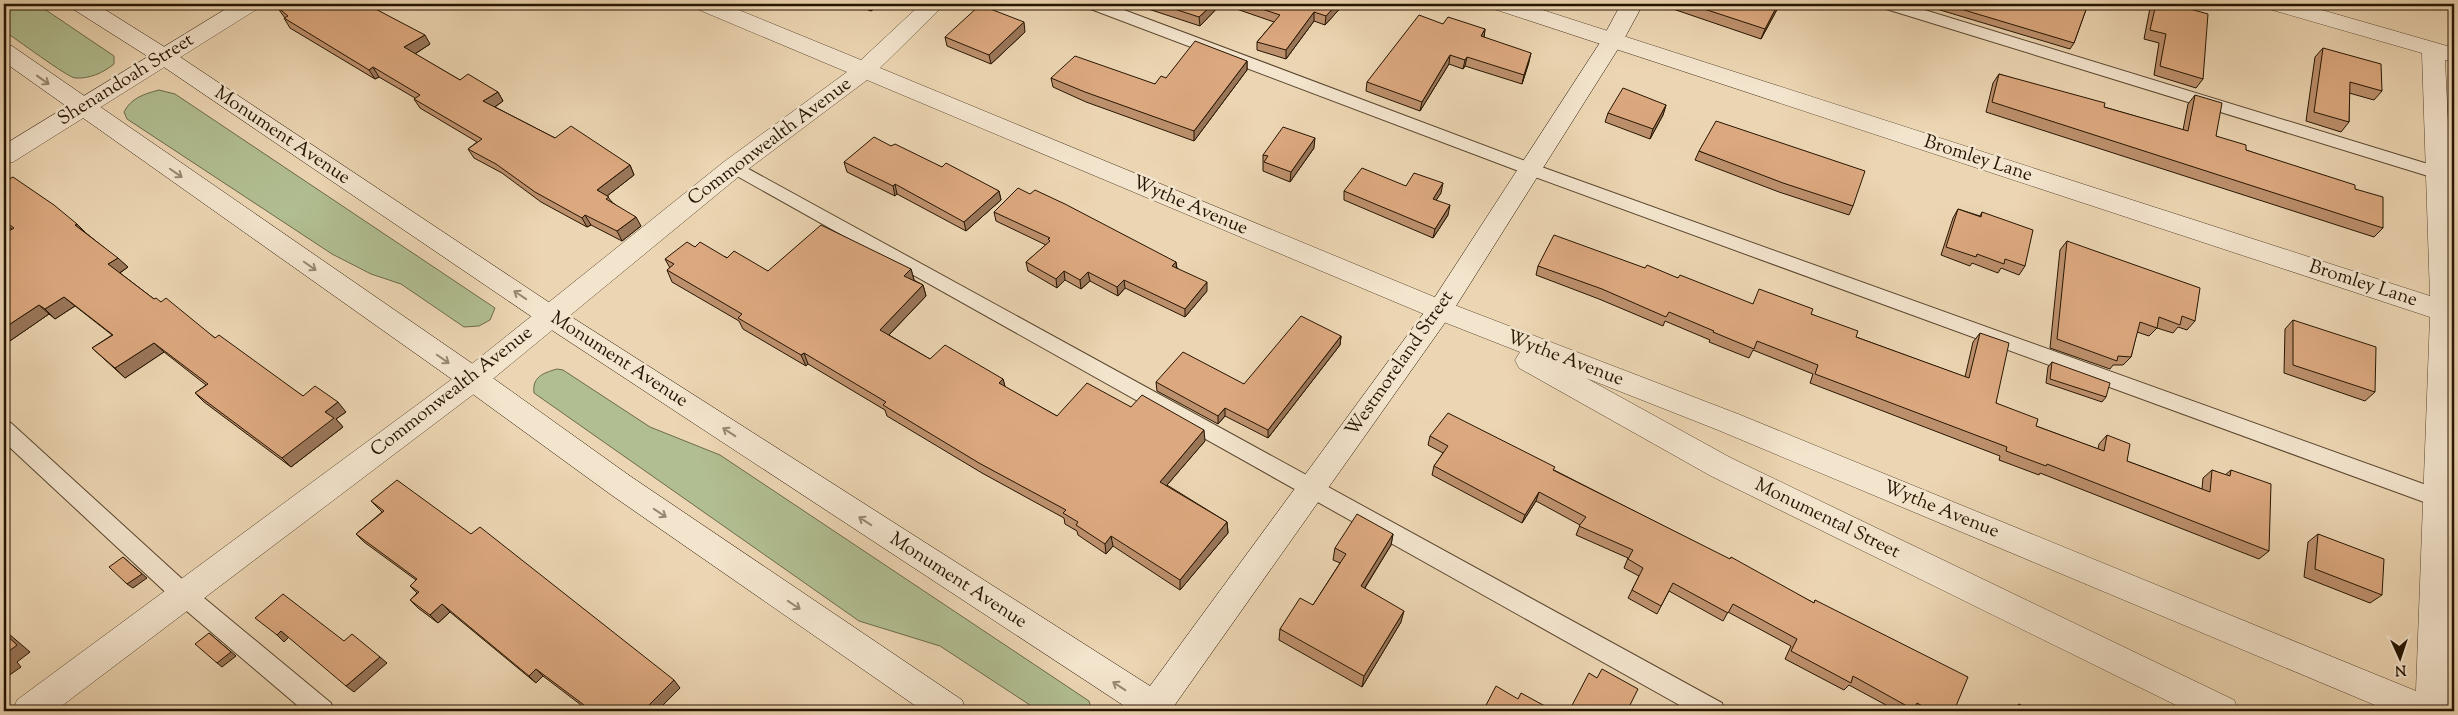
<svg xmlns="http://www.w3.org/2000/svg" width="2458" height="715" font-family="'Sorts Mill Goudy',serif">
  <rect width="100%" height="100%" fill="#ecd5b2"/>
  <filter id="stains"><feTurbulence type="fractalNoise" baseFrequency=".004" numOctaves="4"/><feColorMatrix values="0 0 0 0 .2 0 0 0 0 .09 0 0 0 0 .02 0 0 0 .5 -.17"/></filter>
  <radialGradient id="worn" r=".72"><stop offset=".6" stop-color="#630" stop-opacity="0"/><stop offset="1" stop-color="#630" stop-opacity=".3"/></radialGradient>
  <path fill="#b1be91" stroke="#6c6a49" d="M4 4H37L114 56V64C103 73 89 79 75 78 67 77 15 38 4 31Z
    M159 90 175 94 495 308 490 320 479 326 464 327 401 284 371 274 332 254 127 119 124 112C131 98 144 94 159 90Z
    M557 369 563 370 650 427 720 455 1089 701 1092 711H1039L940 646 859 621 534 393C532 377 543 373 557 369Z"/>
  <g fill="none" stroke-linecap="round" stroke-linejoin="round">
    <g stroke="#58452d" stroke-width="2">
      <path id="lane" d="M1086 4H1108L1536 165 2454 495V513L1524 173 1088 8Z
        M1881 4H1905L2454 172V184L1883 8Z
        M734 161 1722 703 1725 711H1690L728 171 725 167 728 163Z
        M4 421 11 423 192 588 331 703 334 711H304L176 602 4 442Z"/>
    </g>
    <g stroke="#58452d" stroke-width="1">
      <path id="street" d="M234 4H260L257 9 13 162 4 164V145Z
        M694 4H724L861 60 921 4H945L880 68 1449 303 1738 414 2416 691 2430 317 1494 9 1491 4H1524L2430 296 2422 53 2269 9 2266 4H2301L2454 48V62L2445 60 2454 248V453L2449 711H2389L1718 430 1586 378 1731 458 2234 700 2239 711H2188L1711 476 1519 368 1515 360 1520 352 1431 317 867 80 743 173 483 387 55 711H13L17 700 463 371 725 161 847 72 697 9Z"/>
    </g>
    <g stroke="#261501" stroke-width="1">
      <path id="secondary" d="M70 4H96L171 51 559 309 1150 686 1431 303 1601 41 1621 4H1643L1623 41 1449 317 1174 706 1176 711H1132L541 323 155 61 73 9Z
        M4 44 12 46 483 371 630 476 962 700 966 711H923L610 494 463 387 4 62Z"/>
    </g>
    <use href="#lane" fill="#f3e4cd" fill-rule="evenodd"/>
    <use href="#street" fill="#f3e4cd" fill-rule="evenodd"/>
    <use href="#secondary" fill="#f3e4cd" fill-rule="evenodd"/>
  </g>
  <path fill="#bd906d" stroke="#261501" d="M852 4H880L871 11Z
    M1133 4H1221L1200 26Z
    M1222 4H1344L1325 25 1314 21 1286 59 1257 50V42L1274 22Z
    M1675 4H1780L1761 39 1673 9Z
    M1920 4H2088L2074 43 2070 49Z
    M2153 4H2172L2203 79 2196 88 2154 75 2159 43 2144 39 2150 8Z
    M277 7 430 44 415 54 460 80 498 92 503 101 495 107 555 138 630 165 634 175 607 196 612 202 641 226 622 241 591 225 587 227 541 202 502 173 474 158 468 149 477 142 420 108 414 99 415 98 379 77 375 79 290 28 284 18H285Z
    M1443 24 1485 29 1484 37 1529 62 1522 84 1465 66 1463 69 1449 64 1420 111 1366 91 1367 82Z
    M1025 32 991 64 947 46 945 37Z
    M2323 48 2382 91 2374 100 2349 93V122L2341 132 2306 121 2315 57Z
    M1247 61V70L1194 141 1086 102 1053 87 1051 78 1155 84 1166 78Z
    M1999 74 2104 107 2183 130 2188 104 2195 95 2216 136 2246 150 2355 189 2383 228 2374 237 1986 112 1993 83Z
    M1666 105 1663 115 1650 139 1605 122 1608 113Z
    M891 146 999 191 1001 200 966 231 897 194 895 196 847 172 844 162Z
    M1314 148 1290 182 1263 171V155Z
    M1699 151 1853 206 1849 215 1779 192 1695 160Z
    M4 182 86 233 128 267 120 273 154 299 161 302 303 396 346 412 336 419 343 427 291 467 204 402 195 393 206 385 164 352 125 378 92 348 112 335 75 306 55 319 49 314 4 345V234L12 229 4 223Z
    M1406 186 1441 193 1436 200 1448 215 1433 238 1344 200V191Z
    M1958 209 1980 216 1982 212 2025 266 2019 275 2001 268 1998 273 1972 263 1970 266 1941 255 1953 218Z
    M994 212 1176 262 1177 268 1207 291 1185 317 1125 288 1118 296 1090 281 1081 289 1065 280 1057 288 1028 271 1026 262 1046 245 996 221Z
    M2067 241 2195 321 2187 330 2178 327 2173 333 2157 328 2149 336 2137 332 2131 357 2123 365H2113L2110 369 2050 348 2060 250Z
    M695 247 768 271 911 269 914 280 923 285 926 296 889 335 930 359 1003 379 1005 387 1057 416 1131 407 1205 441 1167 485 1227 522 1228 533 1180 590 1113 546 1106 554 1078 535 1077 531 1065 524 1064 518 982 473 887 416 885 410 808 364 806 366 743 329 739 321 672 282 667 270 670 268 665 259Z
    M1538 266 1645 268 1678 278 1752 304 1811 314 1856 337 1965 377 1973 342 1980 333 1996 403 2036 426 2098 449 2099 444 2107 435 2127 461 2202 489 2203 478 2212 470 2225 475 2231 470 2269 551 2259 559 2040 473 2039 475 1999 460 2000 456 1810 383 1813 374 1753 350 1749 358 1709 342 1710 340 1665 321 1663 326 1599 299 1536 275Z
    M2293 320 2375 392 2365 401 2284 373 2285 329Z
    M1341 336 1340 345 1268 438 1225 416 1218 424 1157 391 1156 382 1244 384Z
    M2052 362 2106 397 2102 402 2046 383 2048 367Z
    M1430 436 1554 470 1814 603 1815 600 1954 711H1897L1849 685 1844 690 1785 659 1791 646 1728 612 1723 621 1669 591 1657 614 1628 598 1639 576 1624 568 1628 558 1576 535 1580 525 1536 501 1522 523 1432 475 1434 466 1443 453 1428 445Z
    M371 501 680 688 657 711H589L543 676 536 683 450 612 438 623 418 608 410 600 417 593 410 586 416 580 364 542 356 534 382 512Z
    M1393 534 1391 545 1365 588 1401 622 1362 687 1279 640 1280 629 1313 605 1340 563 1333 560 1335 548Z
    M2318 534 2382 595 2370 603 2304 577 2308 542Z
    M2019 704 2028 710 2032 706 2042 711H2011Z"/>
  <path fill="#9a7659" stroke="#261501" d="M870 4H880L871 11Z
    M1213 4H1221L1200 26 1199 17Z
    M1337 4H1344L1325 25 1326 16Z
    M1778 4H1780L1761 39 1765 29Z
    M1314 12V21L1286 59V50Z
    M1024 22 1025 32 991 64 989 55Z
    M1485 29 1484 38 1481 36Z
    M425 35 430 44 410 57 404 47Z
    M1531 53 1529 62 1522 84 1524 75Z
    M1450 55 1449 64 1420 111 1422 102Z
    M1467 57 1465 66 1463 69 1465 60Z
    M1247 61V70L1194 141V131Z
    M373 67 379 77 375 79 369 70Z
    M498 92 503 101 489 111 483 101Z
    M1666 105 1663 115 1650 139 1653 129Z
    M1315 138 1314 148 1290 182 1291 172Z
    M630 165 634 175 602 200 597 190Z
    M1443 183 1441 193 1431 208 1433 199Z
    M895 184 897 194 895 196 893 186Z
    M999 191 1001 200 966 231 964 222Z
    M1450 205 1448 215 1433 238 1435 229Z
    M585 215 591 225 587 227 582 218Z
    M636 217 641 226 622 241 617 231Z
    M77 224 86 233 75 225Z
    M118 258 128 267 118 274 108 264Z
    M1176 262 1177 271 1172 266Z
    M911 269 914 280 907 287 904 276Z
    M1064 271 1065 280 1057 288 1056 279Z
    M1088 272 1090 281 1081 289 1080 280Z
    M1124 280 1125 288 1118 296 1117 287Z
    M1207 282V291L1185 317V309Z
    M923 285 926 296 883 341 880 330Z
    M64 297 75 306 55 319 45 309Z
    M39 305 49 314 4 345V328Z
    M1341 336 1340 345 1268 438V430Z
    M154 343 164 352 125 378 115 368Z
    M804 353 808 364 806 366 801 355Z
    M1003 379 1006 390 999 383Z
    M338 402 346 412 336 419 343 427 291 467 282 458 325 412Z
    M1225 408V416L1218 424V416Z
    M1204 430 1205 441 1161 492 1160 482Z
    M1539 492 1536 501 1522 523 1525 515Z
    M1227 522 1228 533 1180 590V580Z
    M1393 534 1391 545 1359 597 1361 586Z
    M1111 536 1113 546 1106 554 1105 544Z
    M123 557 147 578 133 588 127 584Z
    M442 604 450 612 438 623 430 615Z
    M1404 611 1401 622 1362 687 1364 676Z
    M4 631 9 634 30 652 17 662 21 667 4 679Z
    M281 631 289 637 284 642 277 635Z
    M209 633 236 656 222 667 217 663Z
    M380 657 387 663 354 692 346 686Z
    M536 669 543 676 536 683 529 676Z
    M674 680 680 688 657 711H643Z"/>
  <path fill="#dca87f" stroke="#261501" d="M282 4H366L425 35 404 47 460 80 468 74 498 92 483 101 555 138 571 126 630 165 597 190 609 197 606 199 636 217 617 231 585 215 582 218 535 192 496 164 468 149 482 139 414 99 420 95 373 67 369 70 284 18 288 16 277 7Z
    M1159 4H1213L1199 17Z
    M1247 4H1337L1326 16 1314 12 1286 50 1257 42 1280 15Z
    M1689 4H1778L1765 29Z
    M1944 4H2088L2074 43Z
    M2156 4H2172L2208 14 2203 79 2160 66 2166 34 2150 30Z
    M980 5 1024 22 989 55 945 37Z
    M1419 15 1443 24 1448 17 1485 29 1481 36 1531 53 1524 75 1467 57 1465 60 1450 55 1422 102 1367 82Z
    M1195 41 1247 61 1194 131 1085 92 1051 78 1075 56 1155 84 1161 76 1166 78Z
    M2323 48 2381 64 2382 91 2350 82 2349 122 2314 112Z
    M1999 74 2105 103 2104 107 2188 131 2195 95 2222 103 2216 136 2246 145V150L2355 185V189L2383 197V228L1992 102Z
    M1623 88 1666 105 1653 129 1608 113Z
    M1716 121 1865 171 1853 206 1783 183 1699 151Z
    M1283 127 1315 138 1291 172 1264 162 1268 156 1263 155Z
    M874 137 891 146 895 144 942 167 946 163 999 191 964 222 895 184 893 186 844 162Z
    M1362 168 1406 186 1414 173 1443 183 1433 199 1450 205 1435 229 1344 191Z
    M13 177 54 205 77 224 75 225 118 258 108 264 154 299 156 298 161 302 166 298 215 338 219 335 303 396 315 386 338 402 325 412 334 418 282 458 195 393 208 384 154 343 115 368 92 348 113 335 64 297 45 309 39 305 4 328V234L14 228 4 221V182Z
    M1018 188 1030 194 1035 190 1065 204 1176 262 1172 266 1207 282 1185 309 1124 280 1117 287 1088 272 1080 280 1064 271 1056 279 1026 262 1050 241 1048 239 1050 238 994 212Z
    M1958 209 1981 217 1982 212 2033 230 2025 266 2005 259 2004 264 1977 254 1976 257 1946 247Z
    M821 225 911 269 904 276 923 285 880 330 930 359 945 345 1003 379 999 383 1057 416 1087 383 1131 407 1142 395 1204 430 1160 482 1227 522 1180 580 1111 536 1105 544 1076 525 1078 522 1063 513 1066 510 979 463 883 405 886 402 804 353 801 355 738 318 742 314 667 270 674 264 665 259 687 242 695 247 700 242 727 258 734 251 768 271Z
    M1554 235 1645 268 1647 265 1678 278 1680 275 1753 304 1759 289 1813 309 1811 314 1858 331 1856 337 1969 378 1980 333 2009 343 1996 403 2038 419 2036 426 2104 451 2107 435 2130 444 2127 461 2210 492 2212 470 2230 476 2231 470 2271 484 2269 551 2047 464 2046 466 2006 451 2007 447 1815 374 1818 365 1757 341 1754 349 1713 332 1714 331 1669 312 1666 317 1602 289 1538 266Z
    M2067 241 2200 288 2195 321 2182 316 2180 325 2159 317 2157 328 2140 322 2131 357 2118 356 2117 361 2057 339Z
    M1301 316 1341 336 1268 430 1225 408 1218 416 1156 382 1183 352 1244 384Z
    M2293 320 2376 347 2375 392 2293 365Z
    M2052 362 2110 383 2106 397 2050 379Z
    M1448 413 1555 467 1553 470 1730 559 1731 557 1814 603 1815 600 1968 677 1954 711H1931L1917 703 1914 710 1853 676 1851 683 1791 651 1797 639 1733 604 1728 613 1673 583 1661 606 1632 590 1643 568 1628 559 1633 550 1579 526 1586 517 1539 492 1525 515 1434 466 1448 446 1430 436Z
    M397 480 471 534 480 527 674 680 643 711H592L536 669 529 676 442 604 430 615 410 600 419 592 410 586 417 579 356 534 384 511 371 501Z
    M1357 514 1393 534 1361 586 1404 611 1364 676 1280 629 1300 598 1313 605 1346 554 1335 548Z
    M2318 534 2384 559 2382 595 2315 569Z
    M123 557 142 574 127 584 109 567Z
    M283 594 344 641 352 634 380 657 346 686 281 631 277 635 255 618Z
    M4 633 17 645 4 655 9 659 4 663Z
    M209 633 231 652 217 663 195 644Z
    M1602 669 1638 689 1627 711H1569L1589 673 1597 678Z
    M1496 686 1518 699 1521 693 1554 711H1483Z
    M2019 704 2030 711H2016Z
    M2032 706 2042 711H2031Z"/>
  <defs><path id="oneway-shaft" d="M-6 0H5M1.5-3L5.5 0L1.5 3" fill="none" stroke-width="1.6" stroke-linecap="round" stroke-linejoin="round" transform="scale(1.25)"/></defs>
  <g stroke="#978771">
    <use href="#oneway-shaft" transform="translate(43 80) rotate(36)"/>
    <use href="#oneway-shaft" transform="translate(176 173) rotate(35)"/>
    <use href="#oneway-shaft" transform="translate(310 266) rotate(35)"/>
    <use href="#oneway-shaft" transform="translate(520 295) rotate(-146)"/>
    <use href="#oneway-shaft" transform="translate(443 359) rotate(35)"/>
    <use href="#oneway-shaft" transform="translate(729 432) rotate(-147)"/>
    <use href="#oneway-shaft" transform="translate(660 513) rotate(34)"/>
    <use href="#oneway-shaft" transform="translate(865 521) rotate(-147)"/>
    <use href="#oneway-shaft" transform="translate(794 605) rotate(34)"/>
    <use href="#oneway-shaft" transform="translate(1119 686) rotate(-147)"/>
  </g>
  <g text-anchor="middle" dominant-baseline="central" stroke-width="5" stroke-linejoin="round" paint-order="stroke">
    <g font-size="19" fill="#261501" stroke="#f3e4cd">
      <text transform="translate(126 80) rotate(-32)">Shenandoah Street</text>
      <text transform="translate(282 136) rotate(34)">Monument Avenue</text>
      <text transform="translate(770 142) rotate(-37)">Commonwealth Avenue</text>
      <text transform="translate(1978 159) rotate(18)">Bromley Lane</text>
      <text transform="translate(1190 206) rotate(23)">Wythe Avenue</text>
      <text transform="translate(2363 284) rotate(18)">Bromley Lane</text>
      <text transform="translate(1565 359) rotate(21)">Wythe Avenue</text>
      <text transform="translate(619 360) rotate(33)">Monument Avenue</text>
      <text transform="translate(1400 364) rotate(-55)">Westmoreland Street</text>
      <text transform="translate(452 392) rotate(-38)">Commonwealth Avenue</text>
      <text transform="translate(1941 510) rotate(22)">Wythe Avenue</text>
      <text transform="translate(1827 519) rotate(26)">Monumental Street</text>
      <text transform="translate(958 581) rotate(33)">Monument Avenue</text>
    </g>
  </g>
  <rect width="2458" height="715" fill="none" stroke="#ecd5b2" stroke-width="20"/>
  <rect x="5" y="5" width="2448" height="705" fill="none" stroke="#261501" stroke-width="2.5"/>
  <rect x="10" y="10" width="2438" height="695" fill="none" stroke="#261501"/>
  <g transform="translate(2400 658) rotate(177)" stroke="#f3e4cd" stroke-width="4" paint-order="stroke">
  <path d="M0-4L9 19L0 12L-9 19Z" fill="#261501"/>
  <text y="-8" font-size="14" font-weight="bold" text-anchor="middle" fill="#261501">N</text>
  </g>
  <rect width="100%" height="100%" filter="url(#stains)"/>
  <rect width="100%" height="100%" fill="url(#worn)"/>
</svg>
